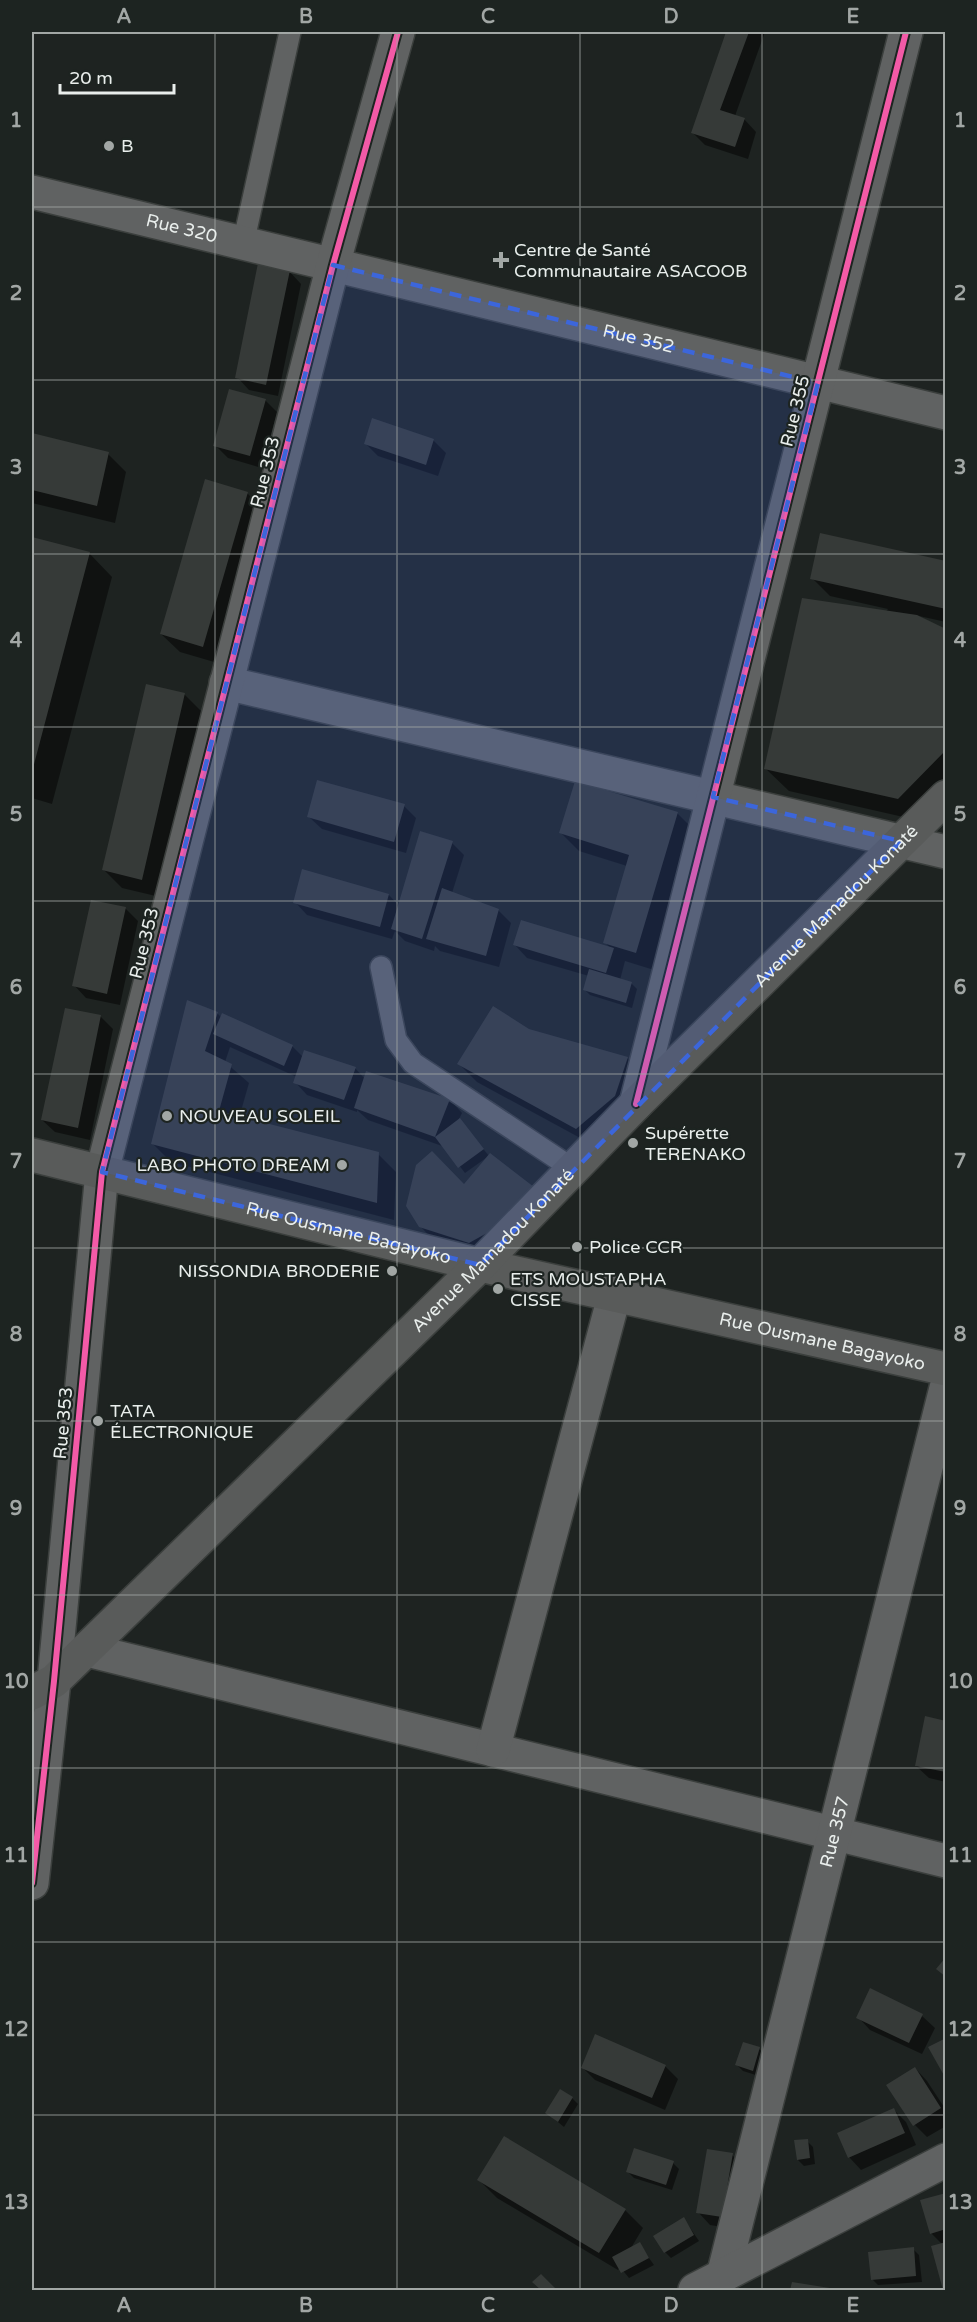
<svg xmlns="http://www.w3.org/2000/svg" width="977" height="2322" font-family="'Varela Round',sans-serif">
  <rect width="100%" height="100%" fill="#1e2321"/>
  <path fill="#0007" d="M728 32H765L735 116 744 119 756 132 748 159 705 145 692 132Z
    M289 271 301 284 278 396 249 390 237 377Z
    M265 400 277 412 262 468 228 458 215 445Z
    M32 435 108 454 126 472 115 523 32 503Z
    M433 440 446 453 438 476 378 456 365 443Z
    M206 481 248 494 266 512 221 664 180 652 161 634Z
    M32 538 90 554 112 577 52 804 32 798Z
    M946 563V622L919 616 946 631V796L921 821 789 791 766 769 888 609 830 596 812 578Z
    M147 685 185 695 203 713 160 897 122 888 104 870Z
    M404 806 416 818 406 853 322 829 309 817Z
    M677 813 695 831 654 970 625 961 620 980 631 983 637 989 632 1008 590 995 584 989 589 976 527 958 515 945 610 948 605 942 627 866 579 851 561 833Z
    M452 843 464 855 452 893 498 910 511 923 499 967 440 951 435 946 434 951 405 941 395 931 392 939 307 915 295 902 389 895 399 906Z
    M92 902 126 909 138 921 120 1005 86 998 74 985Z
    M66 1010 101 1017 113 1029 90 1140 55 1132 42 1120Z
    M217 1013 222 1018 292 1046 303 1057 355 1068 365 1079 367 1073 450 1100 462 1113 459 1119 489 1156 533 1188 488 1260 438 1245 420 1226 464 1186 486 1158 465 1173 445 1147 368 1120 357 1110V1112L307 1095 295 1082 297 1077 230 1047 225 1062 249 1083 239 1118 378 1154 396 1172 394 1220 171 1162 153 1144Z
    M528 1031 627 1058 646 1076 595 1146 477 1082 459 1064Z
    M946 1722V1782L929 1778 916 1766Z
    M871 1991 922 2016 935 2028 922 2054 870 2030 858 2017Z
    M759 2049 765 2055 759 2076 743 2071 737 2065Z
    M665 2066 678 2079 665 2110 595 2080 582 2067Z
    M915 2068 927 2081 946 2110V2126L927 2137 915 2125 889 2085Z
    M572 2098 578 2104 564 2127 547 2113Z
    M894 2110 906 2122 916 2145 861 2170 849 2157Z
    M807 2141 813 2147 815 2164 804 2166 798 2160Z
    M732 2155 745 2167 735 2229 710 2225 698 2212Z
    M673 2163 679 2169 672 2190 634 2178 628 2172Z
    M479 2180 625 2210 643 2228 631 2248 639 2244 654 2265 629 2278 620 2267 618 2270 497 2198Z
    M946 2194V2290L943 2245 931 2233Z
    M684 2219 699 2241 671 2258 665 2252Z
    M913 2249 919 2255 922 2282 878 2285 872 2279Z
    M793 2284 834 2290H792Z"/>
  <path fill="#363a38" d="M726 32H749L720 110 745 118 735 147 691 133Z
    M258 263 290 270 266 385 235 378Z
    M229 389 266 399 250 456 213 446Z
    M372 418 434 439 426 465 364 444Z
    M32 433 109 452 97 506 32 490Z
    M205 479 248 492 203 647 160 634Z
    M820 533 946 561V609L810 579Z
    M32 537 90 552 32 772Z
    M802 598 917 615 946 629V750L898 799 764 769Z
    M146 684 185 693 142 880 102 870Z
    M317 780 405 804 394 842 307 817Z
    M575 781 678 812 636 953 603 943 629 855 559 833Z
    M420 831 453 841 422 939 391 929Z
    M302 869 389 894 380 927 293 903Z
    M442 888 499 909 486 956 426 939Z
    M91 900 126 907 107 994 72 986Z
    M521 920 614 948 606 973 513 945Z
    M589 969 632 982 626 1003 583 990Z
    M187 1000 218 1012 205 1051 232 1064 219 1111 379 1152 377 1203 151 1144Z
    M493 1006 529 1029 628 1057 615 1096 576 1129 457 1064Z
    M65 1008 101 1015 78 1128 41 1120Z
    M222 1013 293 1045 284 1066 213 1034Z
    M304 1050 356 1067 344 1100 293 1083Z
    M366 1071 450 1099 435 1137 354 1108Z
    M460 1118 484 1149 458 1168 435 1137Z
    M432 1151 464 1184 490 1153 534 1187 496 1228 469 1243 419 1227 406 1206 416 1165Z
    M925 1716 946 1721V1772L915 1766Z
    M946 1957V1977L936 1969Z
    M870 1988 923 2014 909 2043 856 2018Z
    M595 2034 666 2065 652 2098 581 2068Z
    M946 2038V2079L928 2047Z
    M743 2042 760 2047 753 2071 735 2065Z
    M915 2067 941 2108 913 2126 886 2085Z
    M560 2089 573 2097 558 2122 545 2113Z
    M894 2108 905 2133 848 2158 837 2133Z
    M504 2136 626 2209 599 2253 477 2180Z
    M808 2139 810 2158 797 2160 794 2140Z
    M634 2148 674 2161 666 2185 626 2172Z
    M707 2149 733 2153 722 2217 696 2213Z
    M946 2193V2229L930 2234 920 2200Z
    M684 2217 694 2235 664 2253 653 2236Z
    M640 2242 649 2258 621 2273 612 2257Z
    M946 2242V2289L943 2290 931 2246Z
    M914 2247 916 2276 871 2280 868 2252Z
    M541 2274 557 2290H541L532 2282Z
    M792 2282 836 2289V2290H790Z"/>
  <g fill="none" stroke-linecap="round" stroke-linejoin="round">
    <g stroke="#3b3f3d" stroke-width="24">
      <path id="lane" d="M243 244 290 32
        M381 967 396 1040 413 1063 573 1169"/>
    </g>
    <g stroke="#3b3f3d" stroke-width="36">
      <g id="street">
        <path id="s1" d="M32 192 946 413"/>
        <path d="M226 683 946 852"/>
        <path d="M636 1104 906 32"/>
        <path d="M87 1650 946 1861"/>
        <path d="M493 1750 615 1293"/>
        <path d="M32 1883 54 1681 102 1172 333 265 398 32"/>
        <path id="s2" d="M723 2276 946 1388"/>
        <path d="M695 2290 946 2160"/>
      </g>
    </g>
    <g stroke="#3b3f3d" stroke-width="36">
      <g id="secondary">
        <path id="s3" d="M32 1155 480 1265 946 1369"/>
        <path id="s4" d="M32 1693 54 1681 480 1265 636 1104 946 797"/>
      </g>
    </g>
    <use href="#lane" stroke="#606262" stroke-width="21"/>
    <use href="#street" stroke="#606262" stroke-width="33"/>
    <use href="#secondary" stroke="#595b5a" stroke-width="33"/>
    <g stroke="#1d2421" stroke-width="10">
      <path id="cycleway" d="M636 1104 906 32
        M32 1883 54 1681 102 1172 333 265 398 32"/>
    </g>
    <use href="#cycleway" stroke="#f35aa7" stroke-width="6"/>
  </g>
  <path fill="#3c66db" fill-opacity="0.2" stroke="#3c66db" stroke-width="4.5" stroke-dasharray="12 8" stroke-linejoin="round" d="M333 265 818 383 713 797 901 841 480 1265 102 1172Z"/>
  <path fill="none" stroke="#a2a7a5" stroke-width="1.5" stroke-opacity="0.55" d="M215 32V2290M397 32V2290M580 32V2290M762 32V2290M32 207H946M32 380H946M32 554H946M32 727H946M32 901H946M32 1074H946M32 1248H946M32 1421H946M32 1595H946M32 1768H946M32 1942H946M32 2115H946"/>
  <g fill="#a2a7a5" stroke="#1d2421" stroke-width="2">
    <circle cx="109" cy="146" r="6"/>
    <path d="M498 251h6v6h6v6h-6v6h-6v-6h-6v-6h6z"/>
    <circle cx="167" cy="1116" r="6"/>
    <circle cx="633" cy="1143" r="6"/>
    <circle cx="342" cy="1165" r="6"/>
    <circle cx="577" cy="1247" r="6"/>
    <circle cx="392" cy="1271" r="6"/>
    <circle cx="498" cy="1289" r="6"/>
    <circle cx="98" cy="1421" r="6"/>
  </g>
  <g text-anchor="middle" dominant-baseline="central" stroke-width="4.5" stroke-linejoin="round" paint-order="stroke">
    <g font-size="18" fill="#e9eeec" stroke="#1d2421" text-anchor="start">
      <text x="121" y="146">B</text>
      <text x="514" y="250">Centre de Santé<tspan x="514" dy="21">Communautaire ASACOOB</tspan></text>
      <text x="179" y="1116">NOUVEAU SOLEIL</text>
      <text x="645" y="1133">Supérette<tspan x="645" dy="21">TERENAKO</tspan></text>
      <text x="330" y="1165" text-anchor="end">LABO PHOTO DREAM</text>
      <text x="589" y="1247">Police CCR</text>
      <text x="380" y="1271" text-anchor="end">NISSONDIA BRODERIE</text>
      <text x="510" y="1279">ETS MOUSTAPHA<tspan x="510" dy="21">CISSE</tspan></text>
      <text x="110" y="1411">TATA<tspan x="110" dy="21">ÉLECTRONIQUE</tspan></text>
    </g>
    <g font-size="18" fill="#e9eeec" stroke="#1d2421">
      <text stroke="none"><textPath href="#s1" startOffset="154">Rue 320</textPath></text>
      <text stroke="none"><textPath href="#s1" startOffset="624">Rue 352</textPath></text>
      <text transform="translate(795 411) rotate(-76)">Rue 355</text>
      <text transform="translate(265 472) rotate(-76)">Rue 353</text>
      <text stroke="none"><textPath href="#s4" startOffset="1126">Avenue Mamadou Konaté</textPath></text>
      <text transform="translate(144 943) rotate(-76)">Rue 353</text>
      <text stroke="none"><textPath href="#s3" startOffset="326">Rue Ousmane Bagayoko</textPath></text>
      <text stroke="none"><textPath href="#s4" startOffset="640">Avenue Mamadou Konaté</textPath></text>
      <text stroke="none"><textPath href="#s3" startOffset="812">Rue Ousmane Bagayoko</textPath></text>
      <text transform="translate(63 1423) rotate(-85)">Rue 353</text>
      <text stroke="none"><textPath href="#s2" startOffset="458">Rue 357</textPath></text>
    </g>
  </g>
  <rect width="977" height="2322" fill="none" stroke="#1d2421" stroke-width="66"/>
  <path d="M60 84v9h114v-9" fill="none" stroke="#e9eeec" stroke-width="3"/>
  <text x="69" y="84" font-size="18" fill="#e9eeec" stroke="#1d2421" stroke-width="4.5" paint-order="stroke">20 m</text>
  <rect x="33" y="33" width="911" height="2256" fill="none" stroke="#a2a7a5" stroke-width="2"/>
  <g font-size="20" text-anchor="middle" font-weight="bold" fill="#a2a7a5">
    <text x="124" y="23">A</text>
    <text x="306" y="23">B</text>
    <text x="488" y="23">C</text>
    <text x="671" y="23">D</text>
    <text x="853" y="23">E</text>
    <text x="16" y="127">1</text>
    <text x="960" y="127">1</text>
    <text x="16" y="300">2</text>
    <text x="960" y="300">2</text>
    <text x="16" y="474">3</text>
    <text x="960" y="474">3</text>
    <text x="16" y="647">4</text>
    <text x="960" y="647">4</text>
    <text x="16" y="821">5</text>
    <text x="960" y="821">5</text>
    <text x="16" y="994">6</text>
    <text x="960" y="994">6</text>
    <text x="16" y="1168">7</text>
    <text x="960" y="1168">7</text>
    <text x="16" y="1341">8</text>
    <text x="960" y="1341">8</text>
    <text x="16" y="1515">9</text>
    <text x="960" y="1515">9</text>
    <text x="16" y="1688">10</text>
    <text x="960" y="1688">10</text>
    <text x="16" y="1862">11</text>
    <text x="960" y="1862">11</text>
    <text x="16" y="2036">12</text>
    <text x="960" y="2036">12</text>
    <text x="16" y="2209">13</text>
    <text x="960" y="2209">13</text>
    <text x="124" y="2312">A</text>
    <text x="306" y="2312">B</text>
    <text x="488" y="2312">C</text>
    <text x="671" y="2312">D</text>
    <text x="853" y="2312">E</text>
  </g>
</svg>
